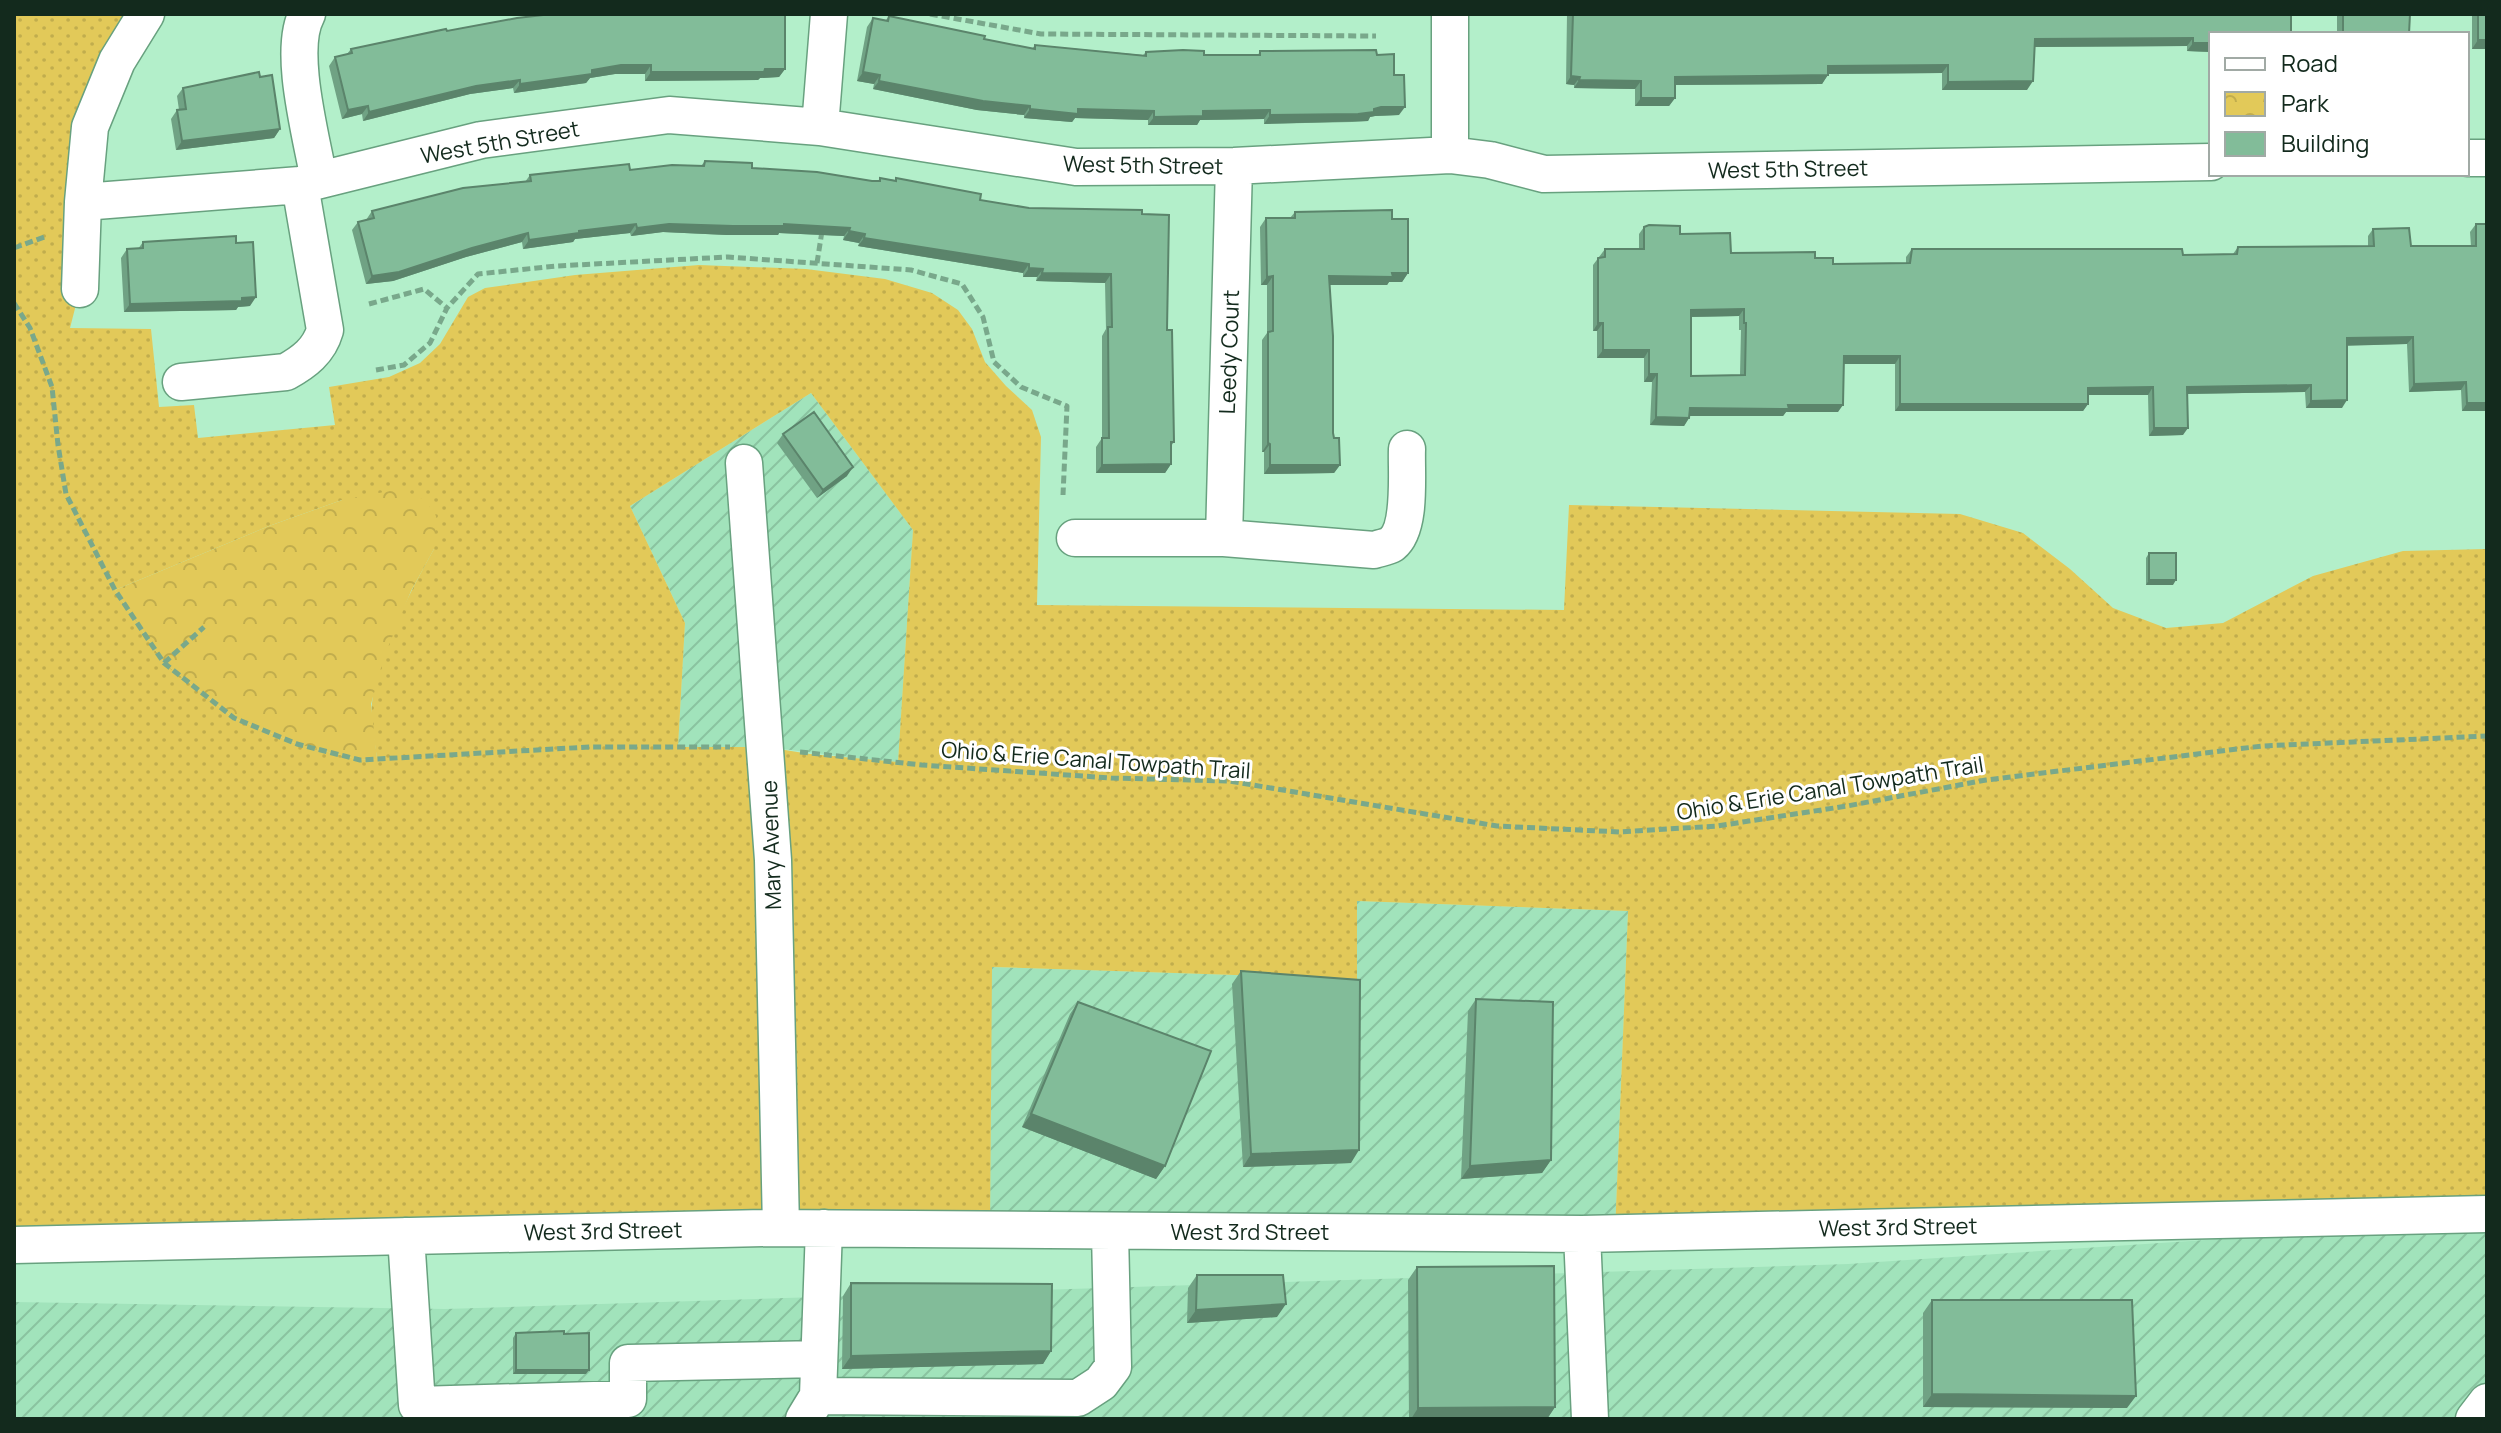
<svg xmlns="http://www.w3.org/2000/svg" width="2501" height="1433" font-family="Manrope,sans-serif">
  <defs>
    <pattern id="industrial-furrows" width="10" height="10" patternUnits="userSpaceOnUse" patternTransform="scale(2)"><rect width="10" height="10" fill="#a1e3bb"/><path d="M-1 1l2-2M0 10L10 0M9 11l2-2" fill="none" stroke="#8ac3a0"/></pattern>
    <pattern id="grass-dots" width="8" height="8" patternUnits="userSpaceOnUse" patternTransform="scale(2)"><rect width="8" height="8" fill="#e2c959"/><path d="M2 2h.1M6 6h.1" fill="none" stroke="#c1ad4d" stroke-width="1.8" stroke-linecap="round"/></pattern>
    <pattern id="park-crowns" width="20" height="18" patternUnits="userSpaceOnUse" patternTransform="scale(2)"><rect width="20" height="18" fill="#e2c959"/><path d="M2 6a3 3 0 1 1 6 0M12 15a3 3 0 1 1 6 0" fill="none" stroke="#c1ad4d"/></pattern>
  </defs>
  <rect width="100%" height="100%" fill="#b3efca"/>
  <path fill="url(#industrial-furrows)" d="M811 393 913 530 898 763 766 747H678L685 623 630 506Z
    M1357 901 1628 911 1615 1233 990 1230 991 967 1356 979Z
    M2487 1221V1419H14V1302L445 1309 1848 1264Z"/>
  <path fill="url(#grass-dots)" fill-rule="evenodd" d="M14 14H146L117 61 80 289 70 328 151 329 159 407 194 405 198 438 335 425 329 387 389 377 420 363 440 344 468 297 485 288 575 275 699 265 806 269 885 279 932 293 958 310 972 329 985 362 1006 386 1032 410 1041 437 1037 605 1564 610 1569 505 1960 514 2023 533 2070 569 2113 608 2166 628 2223 623 2313 576 2403 551 2487 549V1214L1615 1233 1628 911 1357 901V979L992 967 990 1230 14 1245ZM811 393 913 530 898 762 810 754 766 747H678L685 623 630 506ZM342 500 434 549C410 592 377 654 372 703 370 721 375 741 377 759L360 760 297 744 234 718 164 663 115 590 269 526Z"/>
  <path fill="url(#park-crowns)" d="M400 489 425 500 436 516 434 549 411 591 384 657 371 704 377 759 360 760 297 744 234 718 164 663 115 590 269 526 342 500Z"/>
  <g fill="none" stroke-linecap="round" stroke-linejoin="round">
    <g stroke="#68a17f" stroke-width="39">
      <path id="minor" d="M307 14C287 50 312 139 319 180
        M820 127 829 14
        M1450 155V14
        M2467 158H2487
        M83 202 300 185 481 140 669 115 820 127 1076 167 1234 166 1450 155 1490 160 1544 174 2211 162
        M80 289 83 202 90 127 117 61 146 14
        M181 382 286 372C304 362 319 351 325 330L300 185
        M744 463 773 860 781 1228
        M1075 538H1224L1374 550C1380 548 1387 547 1392 544 1412 528 1406 473 1407 449
        M1224 538 1234 166
        M1582 1234 1590 1419
        M406 1236 417 1405 628 1399V1363L819 1359
        M14 1245 769 1228 1582 1234 2487 1214
        M818 1396 1078 1398 1101 1383 1113 1367 1110 1232
        M804 1419 818 1396 824 1228
        M2474 1419 2487 1402"/>
    </g>
    <path stroke="#79a88b" stroke-width="5" stroke-dasharray="8 4" stroke-linecap="butt" d="M930 14 1041 34 1376 36
      M14 248 47 236
      M817 263 822 231
      M14 303 30 328 52 387 58 445 66 494 115 590 164 663 234 718 297 744 360 760 589 747H730
      M369 304 424 289 447 308
      M376 370 404 365 430 343 447 308 478 274 556 266 728 257 911 270 962 284 983 317 994 362 1021 387 1067 406 1063 495
      M164 663 204 627
      M800 752 922 765 1111 778 1229 781 1497 826 1620 832 1717 826 1847 806 1986 780 2262 746 2487 736"/>
    <use href="#minor" stroke="#fff" stroke-width="36"/>
  </g>
  <path fill="#70a284" fill-rule="evenodd" d="M1567 14H2291L2211 34V52L2187 51V46L2034 47 2027 90H1942V73L1828 74 1822 84 1675 85V98L1669 106H1635V89L1574 88V85L1566 84Z
    M2337 14H2410L2409 34H2337Z
    M2472 14H2487V49H2472Z
    M889 16 984 39 1032 49 1035 45 1143 55 1146 52 1204 55H1258L1260 51 1377 55 1394 75 1399 115 1375 116 1370 117 1368 121 1352 122 1264 124V119L1200 120 1197 125H1148V120L1075 118 1072 122 1024 118V115L977 110 873 89 874 84 857 81 867 27 873 18 886 20Z
    M447 31 785 69 779 77 760 78 758 80 645 81V74H615L590 78 586 83 514 93 513 88 470 94 363 121 362 114 342 119 329 66 335 57 347 54 351 49Z
    M260 77 280 129 274 138 176 150 171 119 177 110H179L177 96 183 88Z
    M705 161 752 168 872 181H878L880 178 895 180 896 178 980 200 1029 208 1142 214 1167 330 1174 442 1171 446V464L1165 473H1096V447L1102 438V336L1106 329 1105 283 1036 281 1037 277H1023V273L858 246 859 243 843 240 844 236 779 233 778 235H727L663 232 631 236 630 233 575 239 573 242 523 249 522 242 466 257 393 281 366 284 352 230 358 222 366 220 372 211 525 182 530 175 701 166Z
    M1295 212 1392 219 1408 273 1402 282H1389L1387 285H1330L1333 433 1340 465 1334 473 1264 474V452H1262V340L1267 333V285H1261L1260 227 1266 218H1290Z
    M2476 224H2487V411H2462L2461 390 2409 392 2407 344 2347 345 2342 408H2306L2305 392 2187 394 2183 435 2149 436 2148 395H2088V404L2083 411H1895V364H1844L1838 412H1786L1783 416H1689V418L1684 426 1650 425 1652 382H1644V358H1597V331H1593V265L1605 249H1639V234L1644 227 1680 234 1731 253 1815 258 1833 264 1906 263V257L1912 249 2183 255 2233 254 2238 247 2368 246V236L2373 229 2411 246H2471L2470 232ZM1739 316V330H1741L1740 375 1691 376V317Z
    M143 242 236 243 250 306 238 307 236 310 124 312 121 258 127 249H138Z
    M783 434 847 476 817 498 777 443Z
    M2149 553 2173 585H2146V558Z
    M1241 971 1351 1163 1243 1167 1232 984Z
    M1476 999 1551 1160 1542 1173 1461 1179 1468 1011Z
    M1078 1002 1165 1166 1156 1179 1022 1127 1070 1014Z
    M1417 1267 1555 1407 1547 1419H1409L1408 1280Z
    M1197 1275 1277 1317 1187 1323 1188 1288Z
    M851 1283 1051 1351 1043 1364 842 1369 843 1296Z
    M1932 1300 2127 1408 1923 1407V1313Z
    M516 1333 564 1334 586 1374H513V1338Z"/>
  <path fill="#5b846b" d="M2193 38 2187 46 2029 47 2035 39Z
    M2478 40H2487V49H2472Z
    M2193 43H2211V52L2187 51Z
    M621 65H651L645 74H615L590 78 586 83 514 93 520 84 592 70Z
    M1916 65H1948L1942 73 1822 74 1828 66Z
    M785 69 779 77 760 78 758 80 645 81 651 72Z
    M863 72 880 75 874 84 857 81Z
    M1828 75 1822 84 1669 85 1675 77Z
    M1571 76 1580 77 1574 85 1566 84Z
    M520 80 513 88 470 94 363 121 369 112 476 86Z
    M1579 80 1641 81 1635 89 1574 88Z
    M879 81 1030 106 1024 115 977 110 873 89Z
    M2033 81 2027 90H1942L1948 82Z
    M1641 98H1675L1669 106H1635Z
    M368 106 362 114 342 119 348 110Z
    M1381 107H1405L1399 115 1375 116 1370 117 1368 121 1264 124 1270 115 1374 109Z
    M1030 109H1078L1154 111 1148 120 1075 118 1072 122 1024 118Z
    M1270 110 1264 119 1200 120 1197 125H1148L1154 117 1203 111Z
    M280 129 274 138 176 150 182 141Z
    M636 224 630 233 575 239 573 242 523 249 529 240 579 231Z
    M669 224H784L850 228 844 236 779 233 778 235H727L663 232 631 236 637 228Z
    M849 231 865 234 859 243 843 240Z
    M528 233 522 242 466 257 393 281 366 284 372 276Z
    M864 238 1029 264 1023 273 858 246Z
    M1029 268 1043 269 1037 277H1023Z
    M1042 273 1111 274 1105 283 1036 281Z
    M1408 273 1402 282H1389L1387 285H1323L1329 276Z
    M1273 276 1267 285H1261L1267 277Z
    M256 297 250 306 238 307 236 310 124 312 130 304Z
    M1744 309 1739 316 1686 317 1691 310Z
    M1598 323H1603L1597 331H1593Z
    M2413 337 2407 344 2341 346 2347 338Z
    M1603 350H1649L1644 358H1597Z
    M1844 356H1900L1895 364H1838Z
    M1649 374H1657L1652 382H1644Z
    M2466 382 2461 390 2409 392 2414 384Z
    M2311 385 2305 392 2182 394 2187 387Z
    M2153 387 2148 395H2083L2088 388Z
    M2347 400 2342 408H2306L2311 401Z
    M2467 403H2487V411H2462Z
    M1900 404H2088L2083 411H1895Z
    M1788 405H1843L1838 412H1786L1783 416H1684L1690 408Z
    M1656 417 1689 418 1684 426 1650 425Z
    M2154 428H2188L2183 435 2149 436Z
    M1268 443 1270 444 1264 452H1262Z
    M1171 464 1165 473H1096L1102 465Z
    M1270 465H1340L1334 473 1264 474Z
    M853 467 847 476 817 498 823 490Z
    M2149 580H2176L2173 585H2146Z
    M1031 1114 1165 1166 1156 1179 1022 1127Z
    M1359 1150 1351 1163 1243 1167 1251 1154Z
    M1551 1160 1542 1173 1461 1179 1470 1166Z
    M1286 1304 1277 1317 1187 1323 1196 1310Z
    M1051 1351 1043 1364 842 1369 851 1356Z
    M516 1370H589L586 1374H513Z
    M1932 1394 2136 1396 2127 1408 1923 1407Z
    M1555 1407 1547 1419H1411L1418 1408Z"/>
  <path fill="#82bc99" stroke="#5b846b" stroke-width="2" fill-rule="evenodd" d="M552 14H785V69H765L764 72H651V65H621L592 70V74L520 84V80L476 86 369 112 368 106 348 110 335 57 352 53 351 49 446 29 447 31 517 18Z
    M1573 14H2291V34H2211V43H2193V38L2035 39 2033 81 1948 82V65L1828 66V75L1675 77V98H1641V81L1579 80 1580 77 1571 76Z
    M2343 14H2410L2409 34H2343Z
    M2478 14H2487V40H2478Z
    M889 16 985 36 984 39 1035 49V45L1146 56V52L1183 50 1204 51V55H1260V51L1376 50 1377 55 1394 54V75H1404L1405 107H1381L1374 109V112L1358 114 1270 115V110L1203 111V116L1154 117V111L1078 109V114L1030 109V106L983 101 879 81 880 75 863 72 873 18 888 21Z
    M259 72 260 77 272 75 280 129 182 141 177 110 186 109 183 88Z
    M705 161 752 163V168L817 172 872 181H880V178L896 181V178L981 194 980 200 1029 208 1142 210V214L1169 215 1167 330H1172L1174 442H1171V464L1102 465V438H1109L1108 327H1112L1111 274 1042 273 1043 269 1029 268V264L864 238 865 234 849 231 850 228 784 224V226H733L669 224 637 228 636 224 579 231V233L529 240 528 233 472 248 399 272 372 276 358 222 374 218 372 211 463 188 531 181 530 175 629 164 630 170 672 165 704 166Z
    M1392 210V219H1408V273H1392L1393 277 1329 276 1333 336V433L1334 438H1339L1340 465H1270V444L1268 443V332L1273 331V276L1267 277 1266 218H1295V212Z
    M2476 224H2487V403H2467L2466 382 2414 384 2413 337 2347 338V400L2311 401V385L2187 387 2188 428H2154L2153 387 2088 388V404H1900V356H1844L1843 405H1788L1789 409 1690 408 1689 418 1656 417 1657 374H1649V350H1603V323H1598V258L1605 257V249H1644V227L1649 225 1680 226V234L1730 233 1731 253 1815 252V258H1833V264L1910 263 1912 249H2182L2183 255 2237 254 2238 247 2374 246 2373 229 2409 228 2411 246H2476ZM1744 309V323H1746L1745 375 1691 376V310Z
    M236 236V243L253 242 256 297 242 298V301L130 304 127 249 143 248V242Z
    M814 412 853 467 823 490 783 434Z
    M2149 553H2176V580H2149Z
    M1241 971 1360 980 1359 1150 1251 1154Z
    M1476 999 1553 1002 1551 1160 1470 1166Z
    M1078 1002 1211 1051 1165 1166 1031 1114Z
    M1554 1266 1555 1407 1418 1408 1417 1267Z
    M1197 1275H1283L1286 1304 1196 1310Z
    M851 1283 1052 1284 1051 1351 851 1356Z
    M1932 1300H2132L2136 1396 1932 1394Z
    M564 1331V1334L589 1333V1370H516V1333Z"/>
  <g text-anchor="middle" dominant-baseline="central" stroke-width="6" stroke-linejoin="round" paint-order="stroke">
    <g font-size="22" fill="#132a1d" stroke="#fff">
      <text transform="translate(500 142) rotate(-10)">West 5th Street</text>
      <text transform="translate(1143 165) rotate(1)">West 5th Street</text>
      <text transform="translate(1788 169) rotate(-1)">West 5th Street</text>
      <text transform="translate(1229 352) rotate(-88)">Leedy Court</text>
      <text transform="translate(1096 760) rotate(4)">Ohio &amp; Erie Canal Towpath Trail</text>
      <text transform="translate(1830 788) rotate(-9)">Ohio &amp; Erie Canal Towpath Trail</text>
      <text transform="translate(771 845) rotate(-92)">Mary Avenue</text>
      <text transform="translate(1898 1227) rotate(-1)">West 3rd Street</text>
      <text transform="translate(603 1231) rotate(-1)">West 3rd Street</text>
      <text x="1250" y="1232">West 3rd Street</text>
    </g>
  </g>
  <rect width="2501" height="1433" fill="none" stroke="#132a1d" stroke-width="32"/>
  <rect x="2209" y="32" width="260" height="144" fill="#ffffff" stroke="#a1aaa5" stroke-width="2"/>
  <rect x="2225" y="58" width="40" height="12" fill="#ffffff" stroke="#a1aaa5" stroke-width="2"/>
  <text x="2281" y="72" font-size="24" fill="#132a1d">Road</text>
  <rect x="2225" y="92" width="40" height="24" fill="url(#park-crowns)" stroke="#a1aaa5" stroke-width="2"/>
  <text x="2281" y="112" font-size="24" fill="#132a1d">Park</text>
  <rect x="2225" y="132" width="40" height="24" fill="#82bc99" stroke="#a1aaa5" stroke-width="2"/>
  <text x="2281" y="152" font-size="24" fill="#132a1d">Building</text>
</svg>
